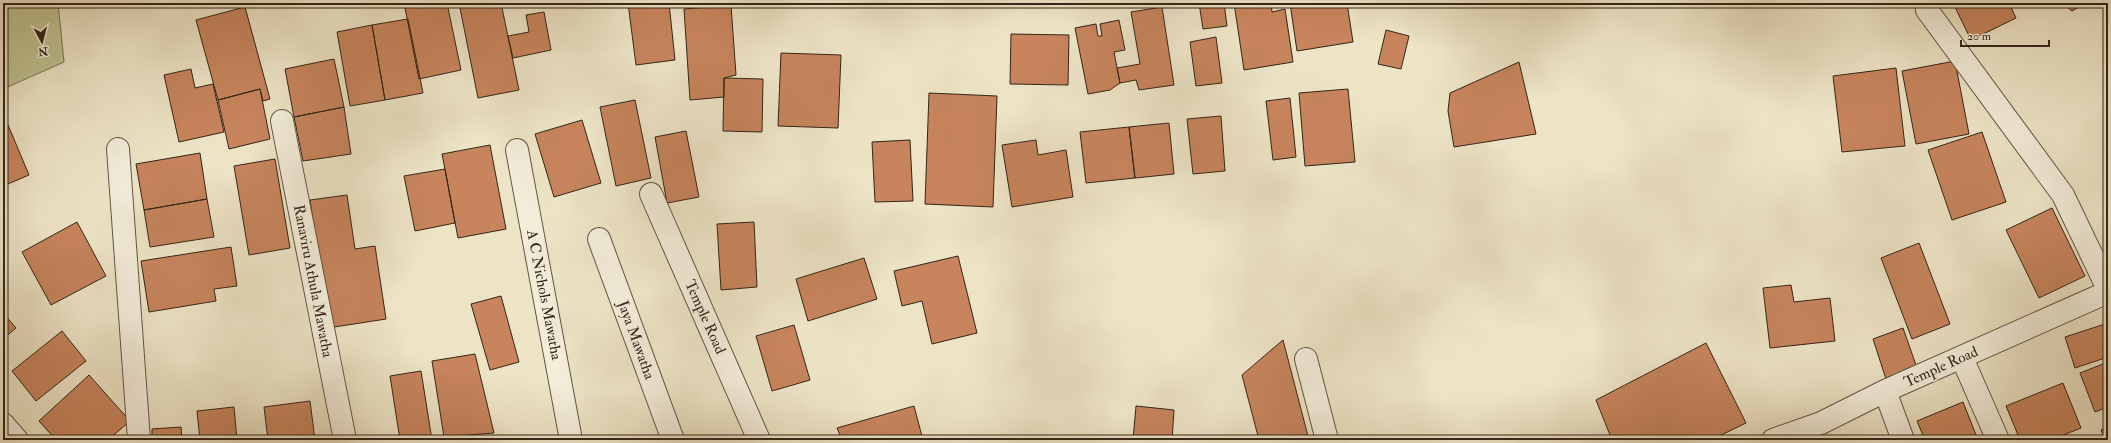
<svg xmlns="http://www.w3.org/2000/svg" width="2111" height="443" font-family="'IM FELL Double Pica',serif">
  <rect width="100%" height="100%" fill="#ede4c6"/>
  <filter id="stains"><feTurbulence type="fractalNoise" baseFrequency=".005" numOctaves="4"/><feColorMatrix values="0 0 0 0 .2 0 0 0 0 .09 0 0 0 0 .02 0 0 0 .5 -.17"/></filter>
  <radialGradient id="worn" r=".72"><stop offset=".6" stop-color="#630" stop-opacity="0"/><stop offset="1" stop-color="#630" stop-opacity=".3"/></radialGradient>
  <path fill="#bfc290" stroke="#797454" d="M3 3H58L64 62 3 89Z"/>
  <path fill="#c7845d" stroke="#332517" d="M404 3H447L461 70 419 79Z
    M459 3H501L519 90 478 98Z
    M628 3H669L675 60 636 65Z
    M1199 3H1224L1227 26 1203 29Z
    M1234 3H1271L1272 12 1285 9 1293 62 1244 70Z
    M1290 3H1347L1353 42 1297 51Z
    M1953 3H2009L2016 18 1971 40Z
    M2062 3H2086L2072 11Z
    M731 5 736 75 724 78V97L690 100 684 9Z
    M245 7 270 99 263 101 260 89 218 100 196 20Z
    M1162 7 1174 85 1139 90 1136 80 1120 83 1117 68 1140 64 1131 12Z
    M544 12 551 50 513 58 508 36 529 32 526 15Z
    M408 19 423 93 385 100 372 25Z
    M1119 20 1125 50 1114 52 1120 83 1110 90 1088 94 1075 28 1096 24 1098 36H1102L1100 24Z
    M372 25 385 100 350 106 337 32Z
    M1386 30 1409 36 1401 69 1378 64Z
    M1011 34 1069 35 1068 85 1010 84Z
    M1216 37 1222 83 1196 86 1190 42Z
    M781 53 841 55 838 128 778 126Z
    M334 59 344 107 294 117 285 69Z
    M1955 61 1969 134 1916 144 1902 71Z
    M1519 62 1536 134 1454 147 1448 111 1450 93Z
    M1896 68 1905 146 1842 152 1833 76Z
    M191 69 195 88 213 84 224 132 179 142 164 75Z
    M724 78 763 79 762 132 723 131Z
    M260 89 270 139 229 149 218 100Z
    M1348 89 1355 162 1305 166 1299 93Z
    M929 93 997 96 993 207 925 204Z
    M1290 98 1296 157 1273 160 1266 101Z
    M635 100 651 178 616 186 600 107Z
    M344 107 351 154 303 161 294 117Z
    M3 113 29 175 3 186Z
    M1221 116 1225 171 1193 174 1187 119Z
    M582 120 601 183 554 197 535 134Z
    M1169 123 1174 174 1135 178 1129 127Z
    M1129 127 1135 178 1086 183 1080 132Z
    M686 131 699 197 667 203 655 137Z
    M1982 132 2006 202 1952 220 1928 150Z
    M910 140 913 201 875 202 872 142Z
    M1036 140 1038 155 1066 150 1073 197 1012 207 1002 145Z
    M490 145 506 229 458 238 442 154Z
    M200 153 207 199 144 210 136 164Z
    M275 159 290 248 249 255 234 166Z
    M445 169 455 223 415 231 404 176Z
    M347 195 355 249 375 246 386 319 328 328 310 200Z
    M207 199 214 237 150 247 144 210Z
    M2052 208 2085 276 2039 298 2006 230Z
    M77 222 106 276 51 305 22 252Z
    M754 222 757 287 721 290 717 224Z
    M1919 243 1950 324 1912 339 1881 258Z
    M231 247 237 286 214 289 216 301 149 312 141 261Z
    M958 256 977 333 932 344 922 301 902 306 894 271Z
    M864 258 877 299 808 321 796 279Z
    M1791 285 1794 302 1830 298 1835 341 1770 348 1763 288Z
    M501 296 519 362 490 370 471 304Z
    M3 313 16 328 3 339Z
    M2108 323V357L2075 368 2065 337Z
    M794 325 810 380 772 391 756 336Z
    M1903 328 1917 368 1886 379 1873 339Z
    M62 331 86 361 36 401 12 371Z
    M1283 340 1309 440H1259L1242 375Z
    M1706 343 1746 423 1711 440H1612L1596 400Z
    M475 354 494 433 444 437 432 361Z
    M2108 362V407L2095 412 2080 373Z
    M421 371 432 440H400L390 376Z
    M89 375 130 421 108 440H56L39 421Z
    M2063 383 2081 428 2051 440H2020L2006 406Z
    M310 401 315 440H268L264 407Z
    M1963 402 1978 440H1925L1917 421Z
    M914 406 923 440H842L837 428Z
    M1136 406 1174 410 1172 440H1133Z
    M234 407 237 440H200L197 411Z
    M181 427 182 440H152V429Z
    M2108 427V440H2105L2101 430Z"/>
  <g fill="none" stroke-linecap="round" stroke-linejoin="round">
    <g stroke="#625543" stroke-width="24">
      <path id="minor" d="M1927 10 2063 195 2108 289
        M282 121 345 440
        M118 149 139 440
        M517 150 571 440
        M651 194 759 440
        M599 239 673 440
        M1962 358 1998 440
        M1306 359 1327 440
        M1885 391 1903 440
        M3 424 17 440
        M1773 440 1821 423 1885 391 2108 292"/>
    </g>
    <use href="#minor" stroke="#f3edda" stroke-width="22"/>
  </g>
  <g text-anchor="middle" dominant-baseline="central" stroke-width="3.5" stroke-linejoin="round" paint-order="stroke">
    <g font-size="15" fill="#332517" stroke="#f3edda">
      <text transform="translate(313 281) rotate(79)">Ranaviru Athula Mawatha</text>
      <text transform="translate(544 295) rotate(79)">A C Nichols Mawatha</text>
      <text transform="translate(705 317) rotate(66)">Temple Road</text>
      <text transform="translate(636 340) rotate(70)">Jaya Mawatha</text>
      <text transform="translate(1941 367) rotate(-24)">Temple Road</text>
    </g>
  </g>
  <rect width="2111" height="443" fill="none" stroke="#ede4c6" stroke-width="16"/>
  <rect x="4" y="4" width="2103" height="435" fill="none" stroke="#332517" stroke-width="2"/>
  <rect x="8" y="8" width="2095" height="427" fill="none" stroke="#332517"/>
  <g transform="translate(42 42) rotate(173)" stroke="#f3edda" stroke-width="3" paint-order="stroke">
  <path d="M0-3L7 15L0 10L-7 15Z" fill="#332517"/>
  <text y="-6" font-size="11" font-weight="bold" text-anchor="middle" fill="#332517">N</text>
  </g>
  <path d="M1961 40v6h88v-6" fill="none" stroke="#332517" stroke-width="2"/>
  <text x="1967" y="40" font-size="12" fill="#332517" stroke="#f3edda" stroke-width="3" paint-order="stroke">20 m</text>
  <rect width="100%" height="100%" filter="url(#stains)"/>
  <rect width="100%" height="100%" fill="url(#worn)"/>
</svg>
